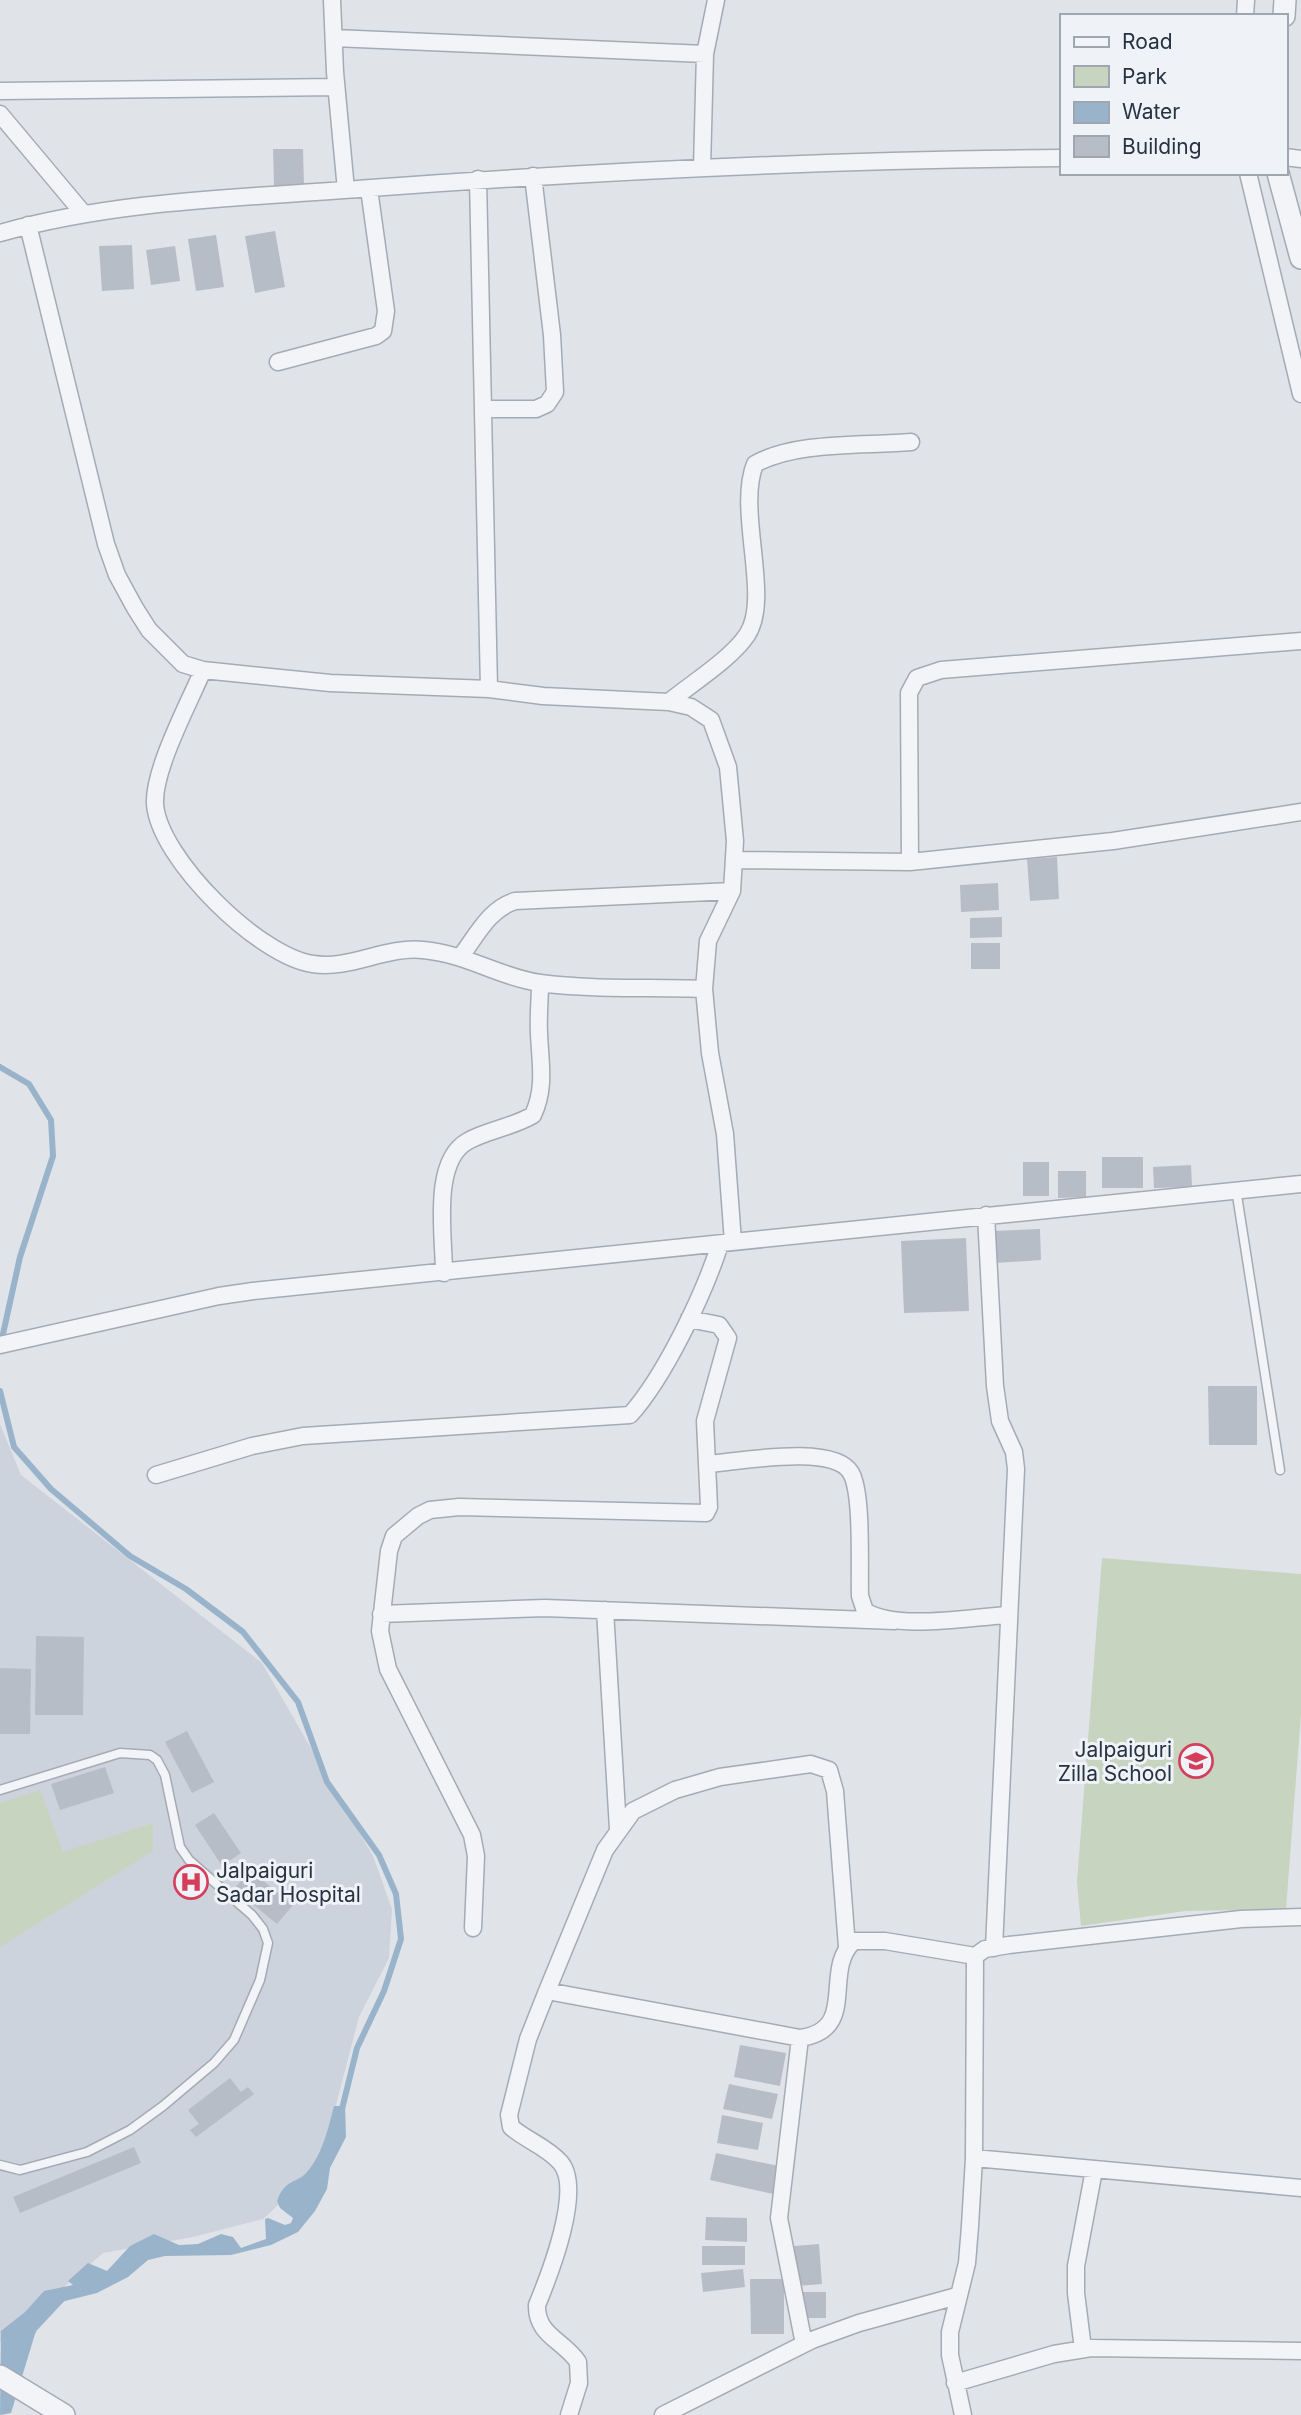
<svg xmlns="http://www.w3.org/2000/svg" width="1301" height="2415" font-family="Inter,sans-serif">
  <rect width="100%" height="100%" fill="#e0e4e9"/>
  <path fill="#cdd3dc" d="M0 1424 21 1475 262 1663 373 1856 392 1909 389 1958 359 2017 320 2166 263 2219 193 2237 103 2253 0 2343Z"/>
  <path fill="#c6d4c0" d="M1102 1558 1301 1574V1714L1286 1909 1185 1911 1081 1926 1077 1882Z
    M40 1790 63 1852 153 1823V1851L0 1947V1803Z"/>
  <path fill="#99b3cb" d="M334 2106H345L346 2137 330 2168 327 2189 315 2211 298 2232 271 2245 231 2255 165 2256 148 2260 128 2277 97 2293 57 2303 43 2318 35 2334 11 2413 0 2415 1 2331 25 2312 44 2291 73 2285 68 2281 88 2263 107 2271 130 2246 154 2234 179 2245 198 2244 221 2234 233 2237 241 2248 266 2239 265 2219 268 2218 285 2225 291 2223 293 2218 280 2208 277 2201C285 2178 297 2184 307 2172 323 2153 328 2129 334 2106Z"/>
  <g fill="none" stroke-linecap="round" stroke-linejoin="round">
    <path stroke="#99b3cb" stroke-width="6" d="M0 1067 29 1084 51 1120 53 1156 20 1257 1 1343
      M0 1391 14 1447 51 1489 130 1556 186 1589 243 1632 298 1702 327 1782 379 1855 396 1894 401 1939 384 1991 357 2048 341 2113
      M36 2327 65 2296"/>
  </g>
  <path fill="#b7bdc7" d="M273 149H303L304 186H274Z
    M275 231 285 287 255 293 245 236Z
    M216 235 224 287 196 291 188 239Z
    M132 245 134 289 102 291 99 246Z
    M175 246 180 281 151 285 146 250Z
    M1057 857 1059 899 1030 901 1027 859Z
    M998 883 999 910 961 912 960 885Z
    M1002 917V937L970 938V918Z
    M971 943H1000V969H971Z
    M1102 1157H1143V1188H1102Z
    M1023 1162H1049V1196H1023Z
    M1191 1165 1192 1187 1154 1188 1153 1167Z
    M1058 1171H1086V1197L1058 1198Z
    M1040 1229 1041 1260 995 1263 993 1231Z
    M966 1238 969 1311 904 1313 901 1241Z
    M1208 1386H1257V1445H1209Z
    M36 1636 84 1637 83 1715H35Z
    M0 1668 31 1669 30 1734H0Z
    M187 1731 214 1782 192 1793 165 1742Z
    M105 1767 114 1793 60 1810 51 1784Z
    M214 1813 241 1853 222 1866 195 1825Z
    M250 1870 293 1905 277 1924 234 1889Z
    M740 2045 786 2053 780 2086 734 2077Z
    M230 2078 241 2092 248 2087 254 2094 196 2137 190 2130 199 2124 188 2110Z
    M729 2084 778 2094 772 2119 723 2109Z
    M722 2115 763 2123 758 2150 717 2143Z
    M134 2147 141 2163 20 2213 13 2197Z
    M716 2153 779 2166 773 2194 710 2180Z
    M706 2217 747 2218V2242L705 2240Z
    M819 2244 822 2284 797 2286 794 2246Z
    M702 2246H745V2265H702Z
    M743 2269 745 2287 703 2292 701 2273Z
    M750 2279H784V2334H751Z
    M801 2292H826V2318H801Z"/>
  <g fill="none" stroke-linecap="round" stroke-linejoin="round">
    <g stroke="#a5abb4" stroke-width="11">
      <path id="service" d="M1236 1189 1280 1470
        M0 1790 120 1753 150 1755 157 1760 165 1775 180 1847 189 1860 252 1915 263 1929 268 1943 260 1980 234 2040 214 2063 163 2106 130 2130 87 2152 20 2170 0 2165"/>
    </g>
    <g stroke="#a5abb4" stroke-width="19">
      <path id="minor" d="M332 0 335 72 346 190
        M1245 16 1246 0
        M334 38 705 54
        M0 91 336 87
        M0 114 83 213
        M1285 157 1301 159
        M702 168 705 54 716 0
        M1248 173 1301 394
        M478 179 489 689
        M28 225 106 544 117 575 135 608 149 630 183 664 203 670 330 683 489 689 543 696 669 702 691 707 711 720 728 767 735 841 732 891 708 941 704 989 710 1053 725 1134 733 1242
        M0 233C120 199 248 198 371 188 601 171 831 160 1061 158
        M278 362 376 336 383 331 386 311 369 189
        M483 409H536L547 404 555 392 552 335 533 176
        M203 670C189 703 153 770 155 804 159 859 260 957 313 964 350 970 386 946 423 950 467 954 499 977 540 983 594 990 650 987 704 989
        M669 702C692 683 731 659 747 635 772 598 736 511 755 464 796 441 863 446 911 442
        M734 860 910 862 1113 841 1301 812
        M910 862 909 693 917 678 941 670 1301 641
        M461 956C477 935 489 909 515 901L732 891
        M986 1215 995 1386 1000 1421 1014 1452 1016 1469 994 1948
        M444 1273C444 1236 431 1161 468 1141 488 1130 513 1127 533 1115 546 1087 540 1062 539 1033 538 1016 540 999 540 983
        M0 1345 219 1296 253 1291 1301 1184
        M707 1464C738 1462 834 1443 851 1473 863 1494 859 1569 860 1596L865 1611C898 1631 969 1617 1008 1615
        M156 1475 252 1446 303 1436 630 1415C665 1376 704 1294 720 1244
        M605 1610 618 1829
        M381 1614 545 1608 895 1621
        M473 1928 476 1856 472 1835 388 1669 380 1631 389 1551 394 1536 418 1516 430 1510 459 1507 706 1513 709 1507 705 1421 728 1338 719 1325 689 1319
        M547 1991 800 2038C860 2030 821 1970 854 1941H885L975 1956
        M800 2038 779 2218 804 2344
        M974 2158 1301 2188
        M1083 2349 1076 2293V2266L1094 2170
        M955 2383 1054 2354 1091 2348 1301 2351
        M569 2415 579 2383 578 2362C563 2340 536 2335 537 2305 549 2276 584 2188 560 2162 547 2147 526 2140 511 2127L509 2115 528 2039 547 1991 605 1850 633 1811 675 1790 720 1777 811 1764 829 1770 835 1791 847 1947
        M663 2415 812 2340 859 2323 957 2296
        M963 2415 950 2355V2332L967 2263 970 2226 974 2158 975 1956 985 1949 1009 1945 1241 1919 1301 1917"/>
    </g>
    <g stroke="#a5abb4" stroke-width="24">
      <path id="tertiary" d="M1284 16 1285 0
        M1278 173 1301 258
        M0 2376 64 2415"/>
    </g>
    <use href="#service" stroke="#f3f4f7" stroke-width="8"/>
    <use href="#minor" stroke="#f3f4f7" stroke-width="16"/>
    <use href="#tertiary" stroke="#f3f4f7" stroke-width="21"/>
  </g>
  <defs>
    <g id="school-ring" transform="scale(1.75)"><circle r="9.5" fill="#eff3f7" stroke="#d53e5b" stroke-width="1.5"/><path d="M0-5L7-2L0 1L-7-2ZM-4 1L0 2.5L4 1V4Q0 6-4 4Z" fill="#d53e5b"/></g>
    <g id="hospital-ring" transform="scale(1.75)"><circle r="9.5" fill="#eff3f7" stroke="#d53e5b" stroke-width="1.5"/><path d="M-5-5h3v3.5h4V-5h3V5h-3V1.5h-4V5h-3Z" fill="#d53e5b"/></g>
  </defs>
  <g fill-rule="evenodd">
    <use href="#school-ring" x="1196" y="1761"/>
    <use href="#hospital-ring" x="191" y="1882"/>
  </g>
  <g text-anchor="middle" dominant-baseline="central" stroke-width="6" stroke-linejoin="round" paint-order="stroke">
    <g font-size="21" fill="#273242" stroke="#eff3f7" text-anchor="end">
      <text x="1172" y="1749">Jalpaiguri<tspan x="1172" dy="24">Zilla School</tspan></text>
      <text x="216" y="1870" text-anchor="start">Jalpaiguri<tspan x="216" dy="24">Sadar Hospital</tspan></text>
    </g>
  </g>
  <rect x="1060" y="14" width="228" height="161" fill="#eff3f7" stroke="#9fa6af" stroke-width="2"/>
  <rect x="1074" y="37" width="35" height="10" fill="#f3f4f7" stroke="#9fa6af" stroke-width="2"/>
  <text x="1122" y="49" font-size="21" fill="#273242">Road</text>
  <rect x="1074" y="66" width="35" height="21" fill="#c6d4c0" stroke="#9fa6af" stroke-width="2"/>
  <text x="1122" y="84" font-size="21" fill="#273242">Park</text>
  <rect x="1074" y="102" width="35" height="21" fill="#99b3cb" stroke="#9fa6af" stroke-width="2"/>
  <text x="1122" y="119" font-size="21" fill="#273242">Water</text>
  <rect x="1074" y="136" width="35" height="21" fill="#b7bdc7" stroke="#9fa6af" stroke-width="2"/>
  <text x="1122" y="154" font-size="21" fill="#273242">Building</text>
</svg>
